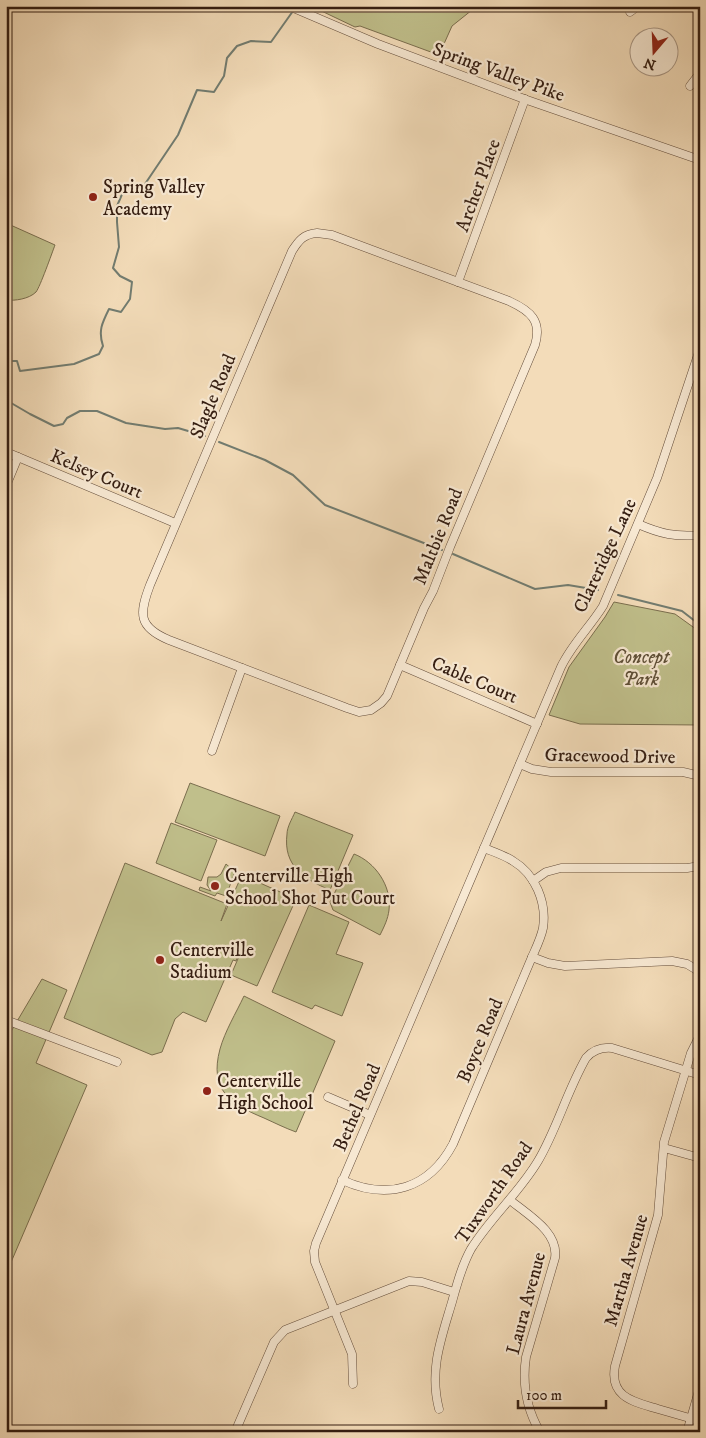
<svg xmlns="http://www.w3.org/2000/svg" width="706" height="1438" font-family="'IM FELL DW Pica',serif">
  <rect width="100%" height="100%" fill="#f3dcb9"/>
  <filter id="stains"><feTurbulence type="fractalNoise" baseFrequency=".004" numOctaves="4"/><feColorMatrix values="0 0 0 0 .2 0 0 0 0 .09 0 0 0 0 .02 0 0 0 .5 -.17"/></filter>
  <radialGradient id="worn" r=".72"><stop offset=".6" stop-color="#630" stop-opacity="0"/><stop offset="1" stop-color="#630" stop-opacity=".3"/></radialGradient>
  <!-- green -->
  <g fill="#c0bf8b" stroke="#7a6e4e">
    <path d="M311 6H477L452 26 439 55 360 26 355 27Z"/>
    <path d="M6 223 55 245C52 253 40 287 36 292 29 299 15 301 6 300Z"/>
    <path d="M614 602 675 614 700 632V725L580 724 549 715 569 667 605 617Z"/>
    <path d="M190 783 280 816 265 856 175 822Z"/>
    <path d="M295 812 353 835 330 890C304 879 283 866 287 834 287 827 292 819 295 812Z"/>
    <path d="M171 823 217 840 201 881 156 863Z"/>
    <path d="M354 854C375 862 392 886 389 910 388 919 384 927 380 935L333 910 330 902Z"/>
    <path d="M125 863 227 904 221 921 242 875 296 899 257 986 231 975 243 947 242 946 236 961 233 960 206 1022 183 1012 175 1019 162 1052 152 1055 64 1018Z"/>
    <path d="M226 864 235 872 226 896 217 893 215 896 199 890 200 887 211 891 207 885 208 877H217L221 874Z"/>
    <path d="M309 905 349 922 336 954 363 963 342 1016 315 1005 312 1009 272 992Z"/>
    <path d="M42 979 67 990 36 1063 87 1085 6 1274V1040Z"/>
    <path d="M244 996 335 1041 296 1132C285 1128 275 1123 264 1118 230 1104 209 1090 220 1049 225 1031 236 1013 244 996Z"/>
  </g>
  <g fill="none" stroke-linecap="round" stroke-linejoin="round">
    <!-- stream -->
    <g stroke="#727c70" stroke-width="2">
      <path d="M6 361H17L20 371 74 364 99 354 103 346C98 331 102 323 109 309L121 312 130 299 132 282 120 276 113 268 119 247 117 222V206L126 185 145 184 178 135 197 90 214 92 224 76 227 58 237 46 251 41 271 42 293 11"/>
      <path d="M6 400 30 414 54 426 63 424 67 418 80 411H97L126 423 165 429 178 428 205 436"/>
      <path d="M219 442 265 460 293 475 325 505 442 550"/>
      <path d="M453 554 535 589 568 585 598 590"/>
      <path d="M618 595 682 611 700 625"/>
    </g>
    <!-- minor casing -->
    <g stroke="#644d3b" stroke-width="9">
      <g id="minor">
        <path d="M289 6 378 44 527 100 700 160"/>
        <path d="M630 12 638 6"/>
        <path d="M690 86 700 73"/>
        <path d="M317 233 332 235 509 301C531 311 542 321 535 345L450 547 433 591 424 608 387 696 381 703 371 710 359 712 347 708 169 640C138 627 139 614 150 585L292 251C299 240 304 234 317 233Z"/>
        <path d="M458 282 525 99"/>
        <path d="M6 452 175 523"/>
        <path d="M6 486 18 457"/>
        <path d="M638 524C661 534 675 537 700 535"/>
        <path d="M400 665 537 724"/>
        <path d="M212 751 242 668"/>
        <path d="M520 764 532 769 551 772H683L700 776"/>
        <path d="M533 881 546 872 561 868H687L700 866"/>
        <path d="M532 957 548 963 565 966 672 961 687 964 700 972"/>
        <path d="M6 1020 117 1062"/>
        <path d="M700 1035 691 1053 664 1142 658 1215 615 1366C609 1398 635 1402 658 1409 672 1413 686 1417 700 1421"/>
        <path d="M328 1097 370 1115"/>
        <path d="M664 1148 700 1158"/>
        <path d="M342 1180C388 1201 429 1189 453 1144L532 957C536 948 541 938 543 928 547 902 535 874 513 861 504 855 494 852 484 848"/>
        <path d="M510 1200C528 1215 559 1232 555 1258L526 1357C522 1384 526 1408 540 1432"/>
        <path d="M353 1384 352 1354 315 1262 314 1251 316 1243 561 667C572 644 590 627 603 606L657 478 700 349"/>
        <path d="M439 1409C429 1370 441 1339 452 1302 457 1284 462 1265 471 1249 491 1217 519 1193 538 1161 557 1129 567 1091 586 1058 593 1050 601 1047 612 1048L700 1075"/>
        <path d="M235 1432 274 1342 285 1330 409 1281 422 1282 454 1292"/>
        <path d="M687 1432 700 1387"/>
      </g>
    </g>
    <!-- minor -->
    <use href="#minor" stroke="#f7e8d2" stroke-width="8"/>
  </g>
  <!-- markers -->
  <g fill="#8f2418" stroke="#f7e8d2" stroke-width="2">
    <circle cx="93" cy="197" r="5"/>
    <circle cx="215" cy="886" r="5"/>
    <circle cx="160" cy="960" r="5"/>
    <circle cx="207" cy="1091" r="5"/>
  </g>
  <g text-anchor="middle" stroke-width="4.5" stroke-linejoin="round" paint-order="stroke">
    <!-- street labels -->
    <g font-size="19" fill="#341d11" stroke="#f7e8d2">
      <text transform="translate(499 71) rotate(20)" y="7">Spring Valley Pike</text>
      <text transform="translate(477 185) rotate(-70)" y="7">Archer Place</text>
      <text transform="translate(212 396) rotate(-67)" y="7">Slagle Road</text>
      <text transform="translate(97 473) rotate(23)" y="7">Kelsey Court</text>
      <text transform="translate(437 536) rotate(-68)" y="7">Maltbie Road</text>
      <text transform="translate(604 555) rotate(-65)" y="7">Clareridge Lane</text>
      <text transform="translate(475 679) rotate(23)" y="7">Cable Court</text>
      <text transform="translate(610 755) rotate(1)" y="7">Gracewood Drive</text>
      <text transform="translate(479 1040) rotate(-67)" y="7">Boyce Road</text>
      <text transform="translate(356 1107) rotate(-67)" y="7">Bethel Road</text>
      <text transform="translate(493 1192) rotate(-55)" y="7">Tuxworth Road</text>
      <text transform="translate(625 1270) rotate(-74)" y="7">Martha Avenue</text>
      <text transform="translate(525 1303) rotate(-75)" y="7">Laura Avenue</text>
    </g>
    <!-- poi labels -->
    <g font-size="19" fill="#341d11" stroke="#f7e8d2" text-anchor="start">
      <text x="103" y="193">Spring Valley<tspan x="103" dy="22">Academy</tspan></text>
      <text x="225" y="882">Centerville High<tspan x="225" dy="22">School Shot Put Court</tspan></text>
      <text x="170" y="956">Centerville<tspan x="170" dy="22">Stadium</tspan></text>
      <text x="217" y="1087">Centerville<tspan x="217" dy="22">High School</tspan></text>
    </g>
    <!-- park labels -->
    <g font-size="19" font-style="italic" fill="#5e4e36" stroke="#f7e8d2">
      <text x="641" y="663">Concept<tspan x="641" dy="22">Park</tspan></text>
    </g>
  </g>
  <!-- margin -->
  <rect width="706" height="1438" fill="none" stroke="#f3dcb9" stroke-width="25"/>
  <rect x="8" y="8" width="691" height="1423" fill="none" stroke="#341d11" stroke-width="2.5"/>
  <rect x="12" y="12" width="681" height="1413" fill="none" stroke="#341d11"/>
  <!-- north arrow -->
  <g transform="translate(654 52) rotate(199)"><circle r="24" fill="#f7e8d2" stroke="#a99785"/>
  <path d="M0-4L9 19L0 12L-9 19Z" fill="#8f2418"/>
  <text y="-8" font-size="14" font-weight="bold" text-anchor="middle" fill="#341d11">N</text>
  </g>
  <!-- scale -->
  <path d="M518 1400v8h88v-8" fill="none" stroke="#341d11" stroke-width="2.5"/>
  <text x="526" y="1400" font-size="15" fill="#341d11" stroke="#f7e8d2" stroke-width="4" paint-order="stroke">100 m</text>
  <rect width="100%" height="100%" filter="url(#stains)"/>
  <rect width="100%" height="100%" fill="url(#worn)"/>
</svg>
